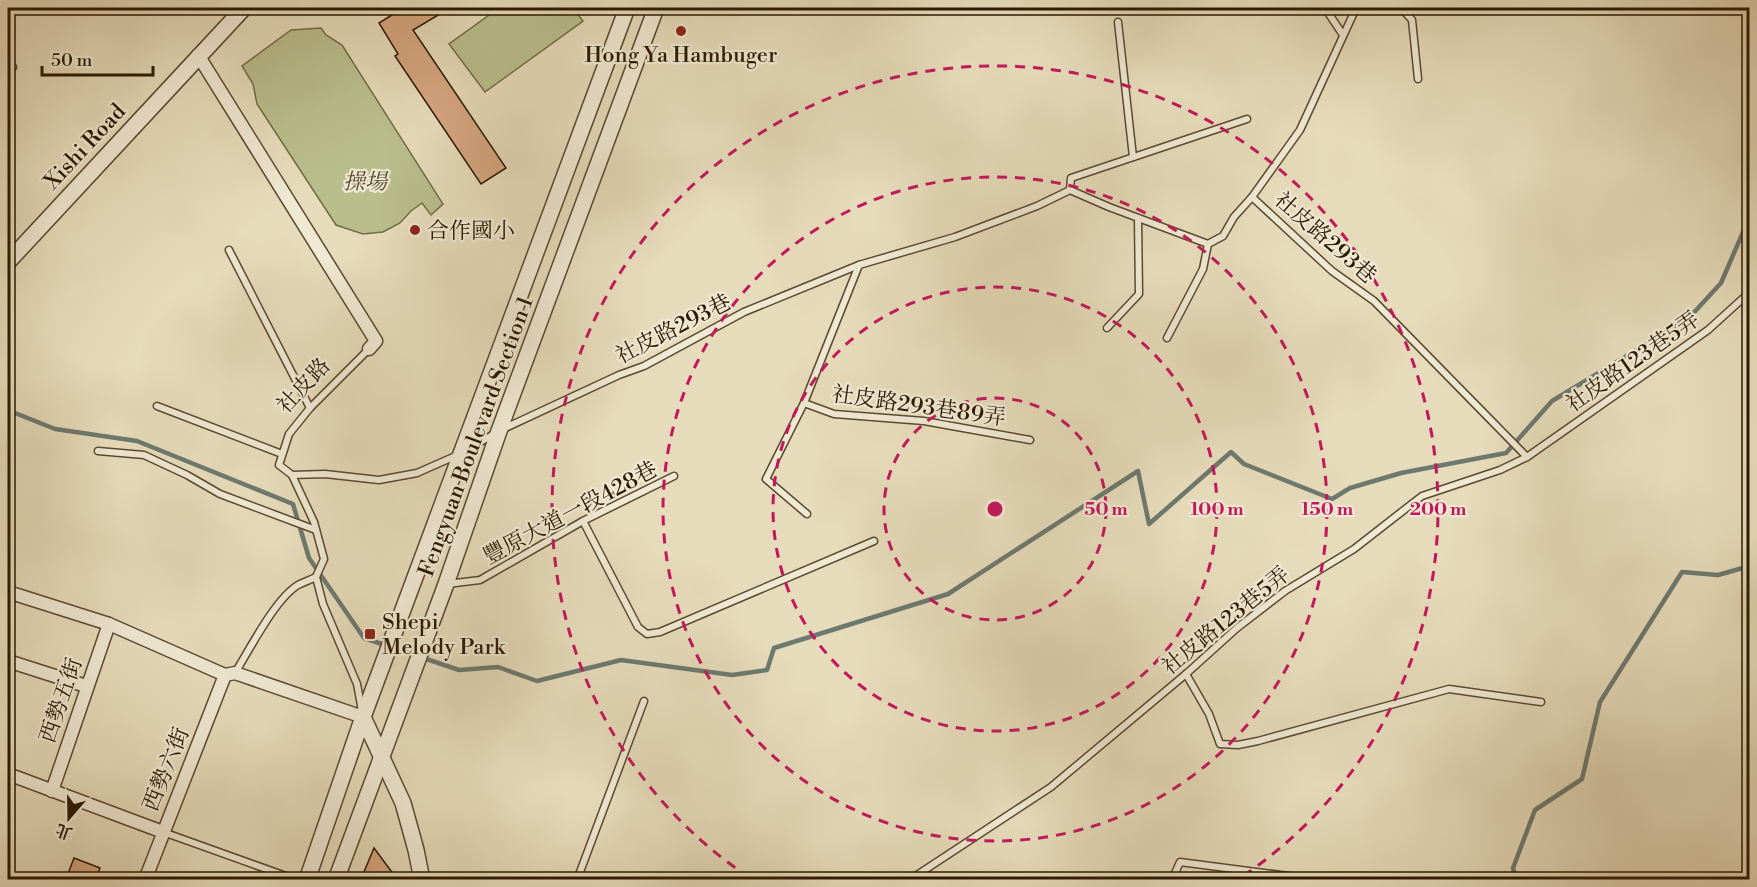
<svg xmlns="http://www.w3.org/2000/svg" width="1757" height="887" font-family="'Libre Bodoni','Noto Serif TC',serif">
  <rect width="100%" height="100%" fill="#e6dbba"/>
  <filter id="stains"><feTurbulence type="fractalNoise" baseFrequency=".00333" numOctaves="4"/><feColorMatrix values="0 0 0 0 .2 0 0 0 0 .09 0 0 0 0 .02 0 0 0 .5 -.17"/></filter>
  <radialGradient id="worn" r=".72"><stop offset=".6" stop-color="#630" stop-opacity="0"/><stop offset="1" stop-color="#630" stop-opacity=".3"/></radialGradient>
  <!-- green -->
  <g fill="#b9be8c" stroke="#726c46" stroke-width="1.5">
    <path d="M499 8H573L583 21 485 92 449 44Z"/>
    <path d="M321 28 326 35 342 45 443 204 431 215 422 203 411 211 400 223 383 232 363 234 336 225 257 104 253 84 242 66 291 30Z"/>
  </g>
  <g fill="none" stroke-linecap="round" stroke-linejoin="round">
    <!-- stream -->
    <g stroke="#6d796f" stroke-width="4.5">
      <path d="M8 414 15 413 55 429 137 441 293 504 309 558 364 638 459 670 498 667 537 681 621 660 732 675 767 670 774 648 948 594 1138 471 1149 524 1231 452 1244 464 1332 499 1350 488 1401 473 1506 453 1552 401 1688 319 1721 283 1750 216"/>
      <path d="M1516 880 1513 868 1535 810 1582 779 1600 702 1682 572 1718 575 1750 566"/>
    </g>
  </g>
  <!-- building -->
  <g fill="#d5a57f" stroke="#2a1901" stroke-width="1.5">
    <path d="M403 8H450L413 30 506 168 481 184 395 56 398 54 379 23Z"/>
    <path d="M374 848 397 879H361Z"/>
    <path d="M74 858 100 868 96 879H66Z"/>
  </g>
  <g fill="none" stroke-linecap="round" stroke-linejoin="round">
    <!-- service casing -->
    <g stroke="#594a2f" stroke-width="9">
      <g id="service">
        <path d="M1325 8 1343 35"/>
        <path d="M1401 8 1412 20 1418 79"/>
        <path d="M1118 22 1133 157"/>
        <path d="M8 65 13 67"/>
        <path d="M1070 190 1071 178 1247 119"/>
        <path d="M1252 197 1332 271 1374 301 1527 457"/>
        <path d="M229 250 310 408"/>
        <path d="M1107 328 1139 294 1138 218"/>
        <path d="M1167 338 1203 269 1208 244"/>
        <path d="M804 403 859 265"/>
        <path d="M157 406 282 454"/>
        <path d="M503 429 619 375 644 366 744 312 859 265 955 237 1037 206 1070 190 1109 207 1208 244 1223 236 1234 217 1252 197 1300 130 1356 8"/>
        <path d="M98 451 144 455 187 475 220 494 316 530"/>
        <path d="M292 475 325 474 379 480 417 473 460 454 494 434"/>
        <path d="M807 514 766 479 804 403 834 414 924 421 1030 440"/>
        <path d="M583 521 638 627 647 634 660 632 874 541"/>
        <path d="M447 584 480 580 583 521 674 476"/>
        <path d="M235 673C250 649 275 599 298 585 304 582 310 580 316 577"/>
        <path d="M1186 674 1209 714 1220 744 1238 745 1258 741 1449 689 1541 702"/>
        <path d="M362 711 357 684 323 604 316 577 324 559 314 522 292 475 279 465 289 434 310 408 369 349"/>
        <path d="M163 832 297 880"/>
        <path d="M577 880 644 701"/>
        <path d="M914 880 917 875 1051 787 1186 674 1237 628 1285 591 1354 549 1422 496 1500 470 1527 457 1708 330 1750 292"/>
        <path d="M1172 880 1180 862 1319 880"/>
      </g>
    </g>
    <!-- minor casing -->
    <g stroke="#594a2f" stroke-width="15">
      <g id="minor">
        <path d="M198 55 376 341 369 349"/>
        <path d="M8 592 109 624 225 675 235 673 363 717"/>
        <path d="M8 661 86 686"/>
        <path d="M8 774 163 832"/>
        <path d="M52 791 109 624"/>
        <path d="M145 880 225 675"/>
      </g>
    </g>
    <!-- tertiary casing -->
    <g stroke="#594a2f" stroke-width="18">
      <g id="tertiary">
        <path d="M8 262 244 8"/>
        <path d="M363 717 403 803 416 850 422 880"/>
        <path d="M307 880 363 717 627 8"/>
        <path d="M336 880 446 584 499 431 656 8"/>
      </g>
    </g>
    <!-- service -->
    <use href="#service" stroke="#efe8d2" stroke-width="6"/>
    <!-- minor -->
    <use href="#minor" stroke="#efe8d2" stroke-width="12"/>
    <!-- tertiary -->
    <use href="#tertiary" stroke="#efe8d2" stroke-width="15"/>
  </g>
  <!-- distance rings -->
  <g fill="none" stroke="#c2185b" stroke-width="3" stroke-dasharray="10 8">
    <circle cx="995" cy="509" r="111"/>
    <circle cx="995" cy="509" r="222"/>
    <circle cx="995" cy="509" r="332"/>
    <path d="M750 878A443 443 0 1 1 1240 878"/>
  </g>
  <!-- markers -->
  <g fill="#8f2418" stroke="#efe8d2" stroke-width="2">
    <circle cx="681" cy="31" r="6"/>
    <circle cx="415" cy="230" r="6"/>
    <rect x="364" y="628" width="12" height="12" rx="3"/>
  </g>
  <g text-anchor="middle" stroke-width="4.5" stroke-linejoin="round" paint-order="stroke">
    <!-- poi labels -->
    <g font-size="22" fill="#2a1901" stroke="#efe8d2" text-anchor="start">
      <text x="681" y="62" text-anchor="middle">Hong Ya Hambuger</text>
      <text x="427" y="238">合作國小</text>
      <text x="382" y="629">Shepi<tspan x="382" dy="25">Melody Park</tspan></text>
    </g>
    <!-- street labels -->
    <g font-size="22" fill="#2a1901" stroke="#efe8d2">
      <text transform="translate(84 146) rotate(-47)" y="8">Xishi Road</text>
      <text transform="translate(1326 237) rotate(41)" y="8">社皮路293巷</text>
      <text transform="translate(673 328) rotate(-27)" y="8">社皮路293巷</text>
      <text transform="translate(1632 361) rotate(-35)" y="8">社皮路123巷5弄</text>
      <text transform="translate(303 385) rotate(-47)" y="8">社皮路</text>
      <text transform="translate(919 405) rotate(8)" y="8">社皮路293巷89弄</text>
      <text transform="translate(475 436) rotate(-70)" y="8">Fengyuan Boulevard Section 1</text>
      <text transform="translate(570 512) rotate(-28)" y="8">豐原大道一段428巷</text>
      <text transform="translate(1225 620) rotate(-39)" y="8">社皮路123巷5弄</text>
      <text transform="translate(60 700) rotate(-71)" y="8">西勢五街</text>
      <text transform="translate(165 769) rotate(-68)" y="8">西勢六街</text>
    </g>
    <!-- park labels -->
    <g font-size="22" font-style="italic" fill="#554b2b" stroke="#efe8d2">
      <text x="365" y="189">操場</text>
    </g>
  </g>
  <circle cx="995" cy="509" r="9" fill="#c2185b" stroke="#efe8d2" stroke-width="3"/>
  <g font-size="18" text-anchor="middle" font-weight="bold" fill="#c2185b" stroke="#efe8d2" stroke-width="4.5" stroke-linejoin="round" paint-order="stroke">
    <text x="1106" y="515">50 m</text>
    <text x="1217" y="515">100 m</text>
    <text x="1327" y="515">150 m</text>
    <text x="1438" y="515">200 m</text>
  </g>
  <!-- margin -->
  <rect width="1757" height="887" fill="none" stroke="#e6dbba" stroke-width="30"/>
  <rect x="9" y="9" width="1739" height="869" fill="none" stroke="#2a1901" stroke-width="3"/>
  <rect x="15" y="15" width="1727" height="857" fill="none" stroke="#2a1901" stroke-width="1.5"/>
  <!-- north arrow -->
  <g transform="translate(69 818) rotate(200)" stroke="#efe8d2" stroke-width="4.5" paint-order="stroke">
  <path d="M0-4.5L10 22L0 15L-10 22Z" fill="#2a1901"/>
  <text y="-9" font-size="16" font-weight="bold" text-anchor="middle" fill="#2a1901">北</text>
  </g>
  <!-- scale -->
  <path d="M42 66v9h111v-9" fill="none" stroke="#2a1901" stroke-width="3"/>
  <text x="51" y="66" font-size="18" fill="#2a1901" stroke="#efe8d2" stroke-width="4.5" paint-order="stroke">50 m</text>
  <rect width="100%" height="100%" filter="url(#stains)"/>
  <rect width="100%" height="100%" fill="url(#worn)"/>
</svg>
